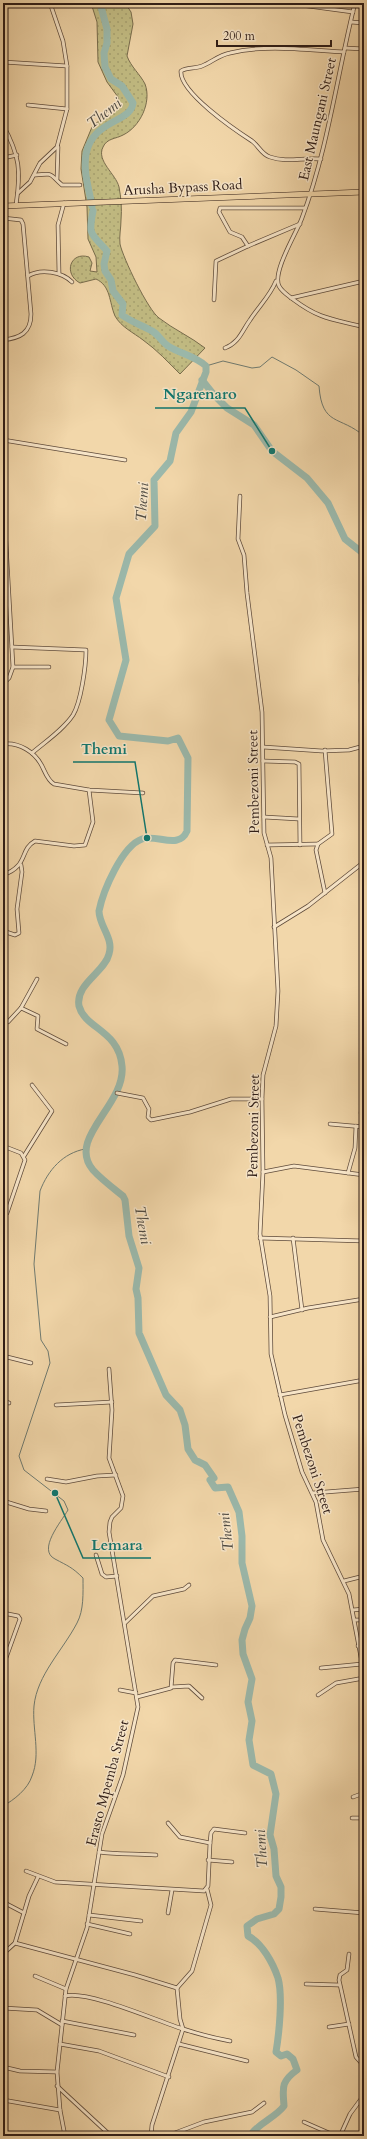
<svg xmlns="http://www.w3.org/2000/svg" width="367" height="2139" font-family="Cardo,serif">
  <defs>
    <pattern id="grass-dots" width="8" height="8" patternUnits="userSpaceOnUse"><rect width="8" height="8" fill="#c2bc83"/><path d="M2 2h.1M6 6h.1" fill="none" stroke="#a7a170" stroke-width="1.8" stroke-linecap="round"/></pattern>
  </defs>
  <rect width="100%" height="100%" fill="#f2d7aa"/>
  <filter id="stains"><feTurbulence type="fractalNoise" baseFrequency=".005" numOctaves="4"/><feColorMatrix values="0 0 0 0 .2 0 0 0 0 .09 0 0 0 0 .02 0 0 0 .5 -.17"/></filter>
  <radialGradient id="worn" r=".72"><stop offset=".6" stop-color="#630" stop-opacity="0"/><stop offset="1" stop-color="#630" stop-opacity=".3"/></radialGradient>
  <!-- grass -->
  <path fill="url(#grass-dots)" stroke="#786c4c" d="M91 3H125L131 12 133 24 127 56C131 67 140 74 145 84 152 102 140 127 123 135 116 139 107 138 103 147 96 161 116 174 119 187 121 197 122 209 121 220 121 228 119 236 120 244 123 258 148 310 159 318 173 329 191 337 205 348L180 374C168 362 157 350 143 340 134 333 121 327 115 316 109 302 111 286 96 279L80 283C63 274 70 251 89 257L92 263 90 271 97 272 96 257 88 239 87 207 81 169 82 151 92 127 119 103 118 97 107 82 98 62 97 22Z"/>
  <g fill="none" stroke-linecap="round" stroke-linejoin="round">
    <!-- stream -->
    <g stroke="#6f7a70" stroke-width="1">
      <path d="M206 366 223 361 252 368 260 367 272 357 296 370 319 386C322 427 340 415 364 436"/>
      <path d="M3 1806C14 1800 28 1789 32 1776 41 1754 32 1729 34 1706 37 1675 63 1650 77 1623 84 1610 83 1593 83 1578 72 1567 68 1566 55 1559 37 1550 61 1522 68 1510L64 1501 24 1470 19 1456 50 1363 48 1351 41 1340 34 1264 40 1191C48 1170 63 1153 85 1149"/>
    </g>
    <!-- river -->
    <g stroke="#9bb9ac" stroke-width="7">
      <path d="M92 206C89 189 83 172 86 154 93 119 131 123 133 103L122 86 111 79 105 67 104 53 107 43V29L100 3"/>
      <path d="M93 211C88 236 91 233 107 251L104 264 105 271 111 280 113 291 123 304 122 315C133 323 142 325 152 331 158 334 162 342 168 346 181 354 195 356 206 366V372L191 412 176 433 170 461 154 480 155 526 129 554 116 598 126 660 109 720 119 736 168 741 178 738 188 758 187 831C179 850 157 834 142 839 122 846 103 891 99 911 99 926 114 938 109 954 105 972 75 984 79 1006 85 1029 119 1030 122 1066 126 1105 66 1138 93 1170 101 1179 113 1188 123 1196L125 1200 129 1236 139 1268 136 1289 138 1298 139 1333 166 1395 180 1410 185 1425 188 1449 195 1460 205 1465 214 1478 210 1480 215 1488 228 1487 239 1512 242 1536V1563L252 1606 250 1618 245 1629 242 1640 243 1654 252 1679 248 1702 252 1721 249 1740 253 1765 271 1774 276 1794 270 1835 274 1849 276 1876 281 1887V1897L279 1909 274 1914 257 1919 247 1926 248 1936C262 1943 273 1963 278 1978 283 1996 279 2034 276 2052L281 2056 287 2054 293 2059 297 2070C280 2082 283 2089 284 2106 275 2118 258 2123 250 2136"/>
      <path d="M202 380 214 395 227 408 254 425 272 451 307 478 328 503 345 539 364 554"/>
    </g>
    <!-- minor casing -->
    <g stroke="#5f4b3b" stroke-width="4.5">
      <g id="minor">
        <path d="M286 3 353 12"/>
        <path d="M355 3C337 75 328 149 302 218 297 232 272 272 279 286 282 292 289 296 294 300 321 320 333 319 364 327"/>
        <path d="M351 22 364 23"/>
        <path d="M345 48 364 49"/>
        <path d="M3 62 67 66"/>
        <path d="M28 105 67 109"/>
        <path d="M3 125C20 156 21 171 16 205"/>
        <path d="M3 158 17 155"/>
        <path d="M321 159C304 157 287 163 270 157 261 154 259 146 252 141 235 130 179 92 181 71 187 67 195 69 202 66 212 62 219 55 230 53 266 44 307 50 344 52"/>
        <path d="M35 175C55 173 49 174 62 185H80"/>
        <path d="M57 179 58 147"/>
        <path d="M18 193 30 182 40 163 57 147 67 109V66L63 41 50 3"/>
        <path d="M3 218 21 220 23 224 31 314C31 333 20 338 3 340"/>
        <path d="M248 246 242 237 230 232 219 212 220 208H305"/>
        <path d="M59 273 58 225 64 203"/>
        <path d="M28 276C41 268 62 272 72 282"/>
        <path d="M291 298 364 281"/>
        <path d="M214 300 216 261 248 246 300 224"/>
        <path d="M225 348C239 343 242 331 250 320 259 306 270 296 276 281"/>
        <path d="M3 440 125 460"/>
        <path d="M3 492 13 667 9 678 3 684"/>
        <path d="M240 496 238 539 244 555 247 593 262 712 264 833 271 858 278 991 276 1026 263 1075 262 1099 263 1172 260 1234 270 1296 271 1354 285 1415 302 1472 316 1502 323 1540 349 1594 364 1673"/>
        <path d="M12 647 86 650C86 666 81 702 73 715 63 730 46 741 32 753"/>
        <path d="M362 654 361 680 364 732"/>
        <path d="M13 667H49"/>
        <path d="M364 735V749"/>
        <path d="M3 744C19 742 35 752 42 766 45 772 48 781 54 784L89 790 143 793"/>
        <path d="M263 747 322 751 349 750 364 746"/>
        <path d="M263 761 295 762 299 764 300 845"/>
        <path d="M264 817 299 819"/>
        <path d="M267 845 318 844"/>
        <path d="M3 875C29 866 19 850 35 841L74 846 85 845 93 822 89 790"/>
        <path d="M325 893 316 850 318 844 332 834 325 750"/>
        <path d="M274 927 308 906 364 862"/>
        <path d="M3 931 15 935 19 933 17 909 22 872 21 865"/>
        <path d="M21 1008 38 1016 37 1029 66 1044"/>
        <path d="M3 1022H8L21 1008 37 979"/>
        <path d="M117 1093 143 1098 149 1109 148 1117 151 1120 190 1112 231 1099H262"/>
        <path d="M361 1113 364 1112"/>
        <path d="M330 1124 364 1127"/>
        <path d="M3 1146 21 1153 25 1160 7 1213"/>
        <path d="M24 1156 52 1111 32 1085"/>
        <path d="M263 1172 294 1166 364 1175"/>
        <path d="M348 1173 355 1148 356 1126"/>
        <path d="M260 1238 364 1241"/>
        <path d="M293 1238 302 1310"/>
        <path d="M270 1317 308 1308 364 1299"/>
        <path d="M3 1356 31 1363"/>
        <path d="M280 1395 364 1380"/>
        <path d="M3 1401 9 1403"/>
        <path d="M56 1405 112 1402"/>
        <path d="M47 1479 66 1482 97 1476 116 1475"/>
        <path d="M313 1493 364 1489"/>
        <path d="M3 1501 29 1509 46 1511"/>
        <path d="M96 1555 102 1574 106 1577 117 1576"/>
        <path d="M344 1581 364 1576"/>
        <path d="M353 1610 364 1609"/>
        <path d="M3 1613 18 1616 20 1619 3 1666"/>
        <path d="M355 1620H364"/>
        <path d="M125 1623 153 1596 184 1589 189 1585"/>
        <path d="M358 1646 364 1644"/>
        <path d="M321 1668 362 1664"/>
        <path d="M172 1687 189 1686 202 1698"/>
        <path d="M120 1690 136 1693"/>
        <path d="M318 1695 336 1683 364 1678"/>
        <path d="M137 1697 171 1688 173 1663 175 1660 216 1665"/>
        <path d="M353 1797 364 1793"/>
        <path d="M352 1818H364"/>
        <path d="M210 1843 211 1833 214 1829 245 1833"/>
        <path d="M99 1852C119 1855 137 1853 156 1855"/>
        <path d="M208 1860 232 1862"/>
        <path d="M26 1871 55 1882 204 1891 208 1886 210 1843 180 1837 168 1823"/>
        <path d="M3 1902 24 1913"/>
        <path d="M315 1909 364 1913"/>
        <path d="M168 1913 172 1890"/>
        <path d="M89 1915 141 1921"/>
        <path d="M87 1924 130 1934"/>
        <path d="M15 1943 135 1975 177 1988"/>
        <path d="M3 1954 15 1943 29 1896 38 1877"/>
        <path d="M349 1954 347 1970 340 1975 339 1980 356 2057 364 2066"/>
        <path d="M35 1976 66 1989"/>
        <path d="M306 1984 339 1985"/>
        <path d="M177 1988 192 1971 211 1905 207 1889"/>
        <path d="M65 1996C88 1990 157 2021 183 2029 198 2034 214 2038 230 2041"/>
        <path d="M3 2008 37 2010 62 2025"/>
        <path d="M62 2021 134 2035"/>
        <path d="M329 2027 349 2024"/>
        <path d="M60 2044 99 2051 169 2077"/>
        <path d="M179 2044 247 2061"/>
        <path d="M3 2067 20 2071 57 2072"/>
        <path d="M57 2086 111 2136"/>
        <path d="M3 2100 60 2110"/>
        <path d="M304 2122 336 2136"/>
        <path d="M65 2136 60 2110 57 2072 66 1989 87 1928 102 1834 123 1775 138 1707 109 1532 110 1522 112 1517 121 1508 123 1496 109 1458 112 1410 109 1369"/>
        <path d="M151 2136 152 2125 183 2029 180 2019 177 1988"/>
        <path d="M167 2136 204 2122 252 2112 264 2103"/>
        <path d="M340 2136 350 2114 364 2095"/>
      </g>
    </g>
    <!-- primary casing -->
    <g stroke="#2e1c16" stroke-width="6">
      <path id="primary" d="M3 206 364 192"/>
    </g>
    <!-- minor -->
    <use href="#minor" stroke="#f7e5c8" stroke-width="3"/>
    <!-- primary -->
    <use href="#primary" stroke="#f2d7aa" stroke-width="5"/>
  </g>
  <g text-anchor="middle" stroke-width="3" stroke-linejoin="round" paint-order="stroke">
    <!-- street labels -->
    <g font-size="14" fill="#2e1c16" stroke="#f7e5c8">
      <text transform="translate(317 119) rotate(-77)" y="5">East Maungani Street</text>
      <text transform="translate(183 187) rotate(-3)" y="5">Arusha Bypass Road</text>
      <text transform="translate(253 782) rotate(-91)" y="5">Pembezoni Street</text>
      <text transform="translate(253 1126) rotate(-89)" y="5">Pembezoni Street</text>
      <text transform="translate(313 1464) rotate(72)" y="5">Pembezoni Street</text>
      <text transform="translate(107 1783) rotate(-75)" y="5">Erasto Mpemba Street</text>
    </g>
    <!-- water labels -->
    <g font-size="15" font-style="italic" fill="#4f4b43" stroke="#f7e5c8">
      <text transform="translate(104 113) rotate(-38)" y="5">Themi</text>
      <text transform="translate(142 502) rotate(-86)" y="5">Themi</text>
      <text transform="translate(143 1225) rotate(80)" y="5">Themi</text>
      <text transform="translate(226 1532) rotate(-97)" y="5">Themi</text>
      <text transform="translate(261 1849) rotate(-94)" y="5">Themi</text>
    </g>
  </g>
  <!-- callouts -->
  <path fill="none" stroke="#0f766e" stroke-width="1.5" d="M272 451L245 408H155M147 838L135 762H73M55 1493L83 1558H151"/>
  <g fill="#0f766e" stroke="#f7e5c8" stroke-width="1.5">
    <circle cx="272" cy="451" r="4"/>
    <circle cx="147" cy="838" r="4"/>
    <circle cx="55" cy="1493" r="4"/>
  </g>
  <g font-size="15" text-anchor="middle" font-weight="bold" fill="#0f766e" stroke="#f7e5c8" stroke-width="3" stroke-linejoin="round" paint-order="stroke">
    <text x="200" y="399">Ngarenaro</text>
    <text x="104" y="754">Themi</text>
    <text x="117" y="1550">Lemara</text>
  </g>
  <!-- margin -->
  <rect width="367" height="2139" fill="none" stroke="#f2d7aa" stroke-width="16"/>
  <rect x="4" y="4" width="359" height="2131" fill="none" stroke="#2e1c16" stroke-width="2"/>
  <rect x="8" y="8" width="351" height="2123" fill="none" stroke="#2e1c16"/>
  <!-- scale -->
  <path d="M217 40v6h114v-6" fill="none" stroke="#2e1c16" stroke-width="2"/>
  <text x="223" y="40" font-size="12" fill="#2e1c16" stroke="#f7e5c8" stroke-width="3" paint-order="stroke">200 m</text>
  <rect width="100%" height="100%" filter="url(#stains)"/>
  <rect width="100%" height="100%" fill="url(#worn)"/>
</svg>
